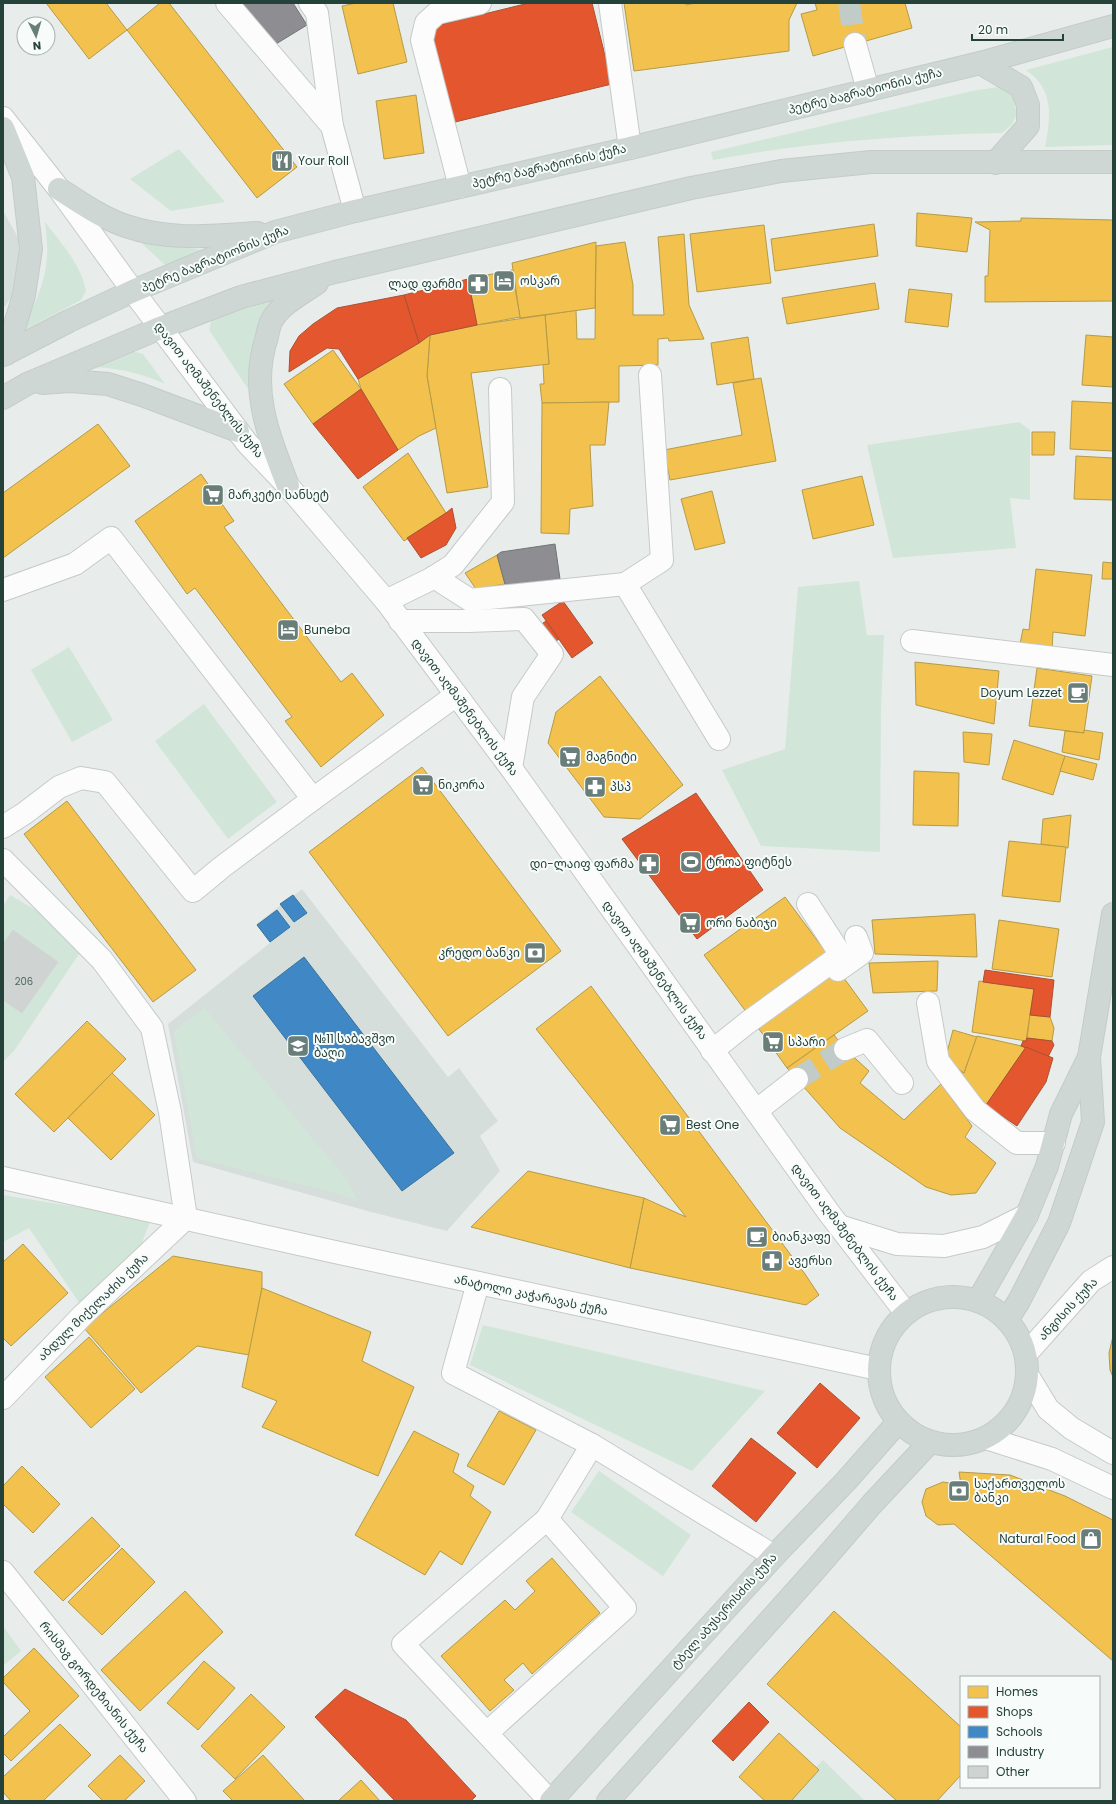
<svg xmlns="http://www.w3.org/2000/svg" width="1116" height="1804" font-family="Poppins,'Noto Sans Georgian',sans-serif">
  <rect width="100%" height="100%" fill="#e8edeb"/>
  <!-- built -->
  <g fill="#d6dedb">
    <path d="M3 211 19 239 18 288 3 309Z"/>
    <path d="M302 889 448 1077 459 1068 498 1121 480 1136 500 1171 447 1231 371 1212 193 1162 168 1024 270 943 256 924Z"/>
  </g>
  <!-- green -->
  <g fill="#d1e6d8">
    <path d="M1113 47V145L1045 147C1051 117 1054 89 1026 70Z"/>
    <path d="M998 87 1011 93C1018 113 1020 119 1002 133 905 135 809 142 713 160L711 152 972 91Z"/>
    <path d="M179 149 225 202 171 211 130 179Z"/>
    <path d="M45 222C61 243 81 264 86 291L81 300 19 333C33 309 45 285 47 256 48 245 46 233 45 222Z"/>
    <path d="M131 233 162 245 203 250 165 265Z"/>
    <path d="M286 292 254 398 209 330 212 318Z"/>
    <path d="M128 350 143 354 165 384C141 373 121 369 95 367Z"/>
    <path d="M1019 422 1030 430V500L1010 498 1016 548 893 558 867 445Z"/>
    <path d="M859 581 867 635H884L881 710 880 852 761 846 722 770 785 749 798 587Z"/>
    <path d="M69 647 113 720 72 742 31 670Z"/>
    <path d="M204 704 277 802 228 839 155 741Z"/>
    <path d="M10 895 48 917 81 951 14 1051 3 1062V906Z"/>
    <path d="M204 1008 347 1180 357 1200 333 1192 197 1158 174 1032Z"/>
    <path d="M3 1195 151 1219 139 1251 80 1304 29 1228 3 1242Z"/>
    <path d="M483 1325 765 1391 692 1471 470 1365Z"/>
    <path d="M599 1471 691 1535 663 1576 571 1512Z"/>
    <path d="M3 1626 21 1651 3 1666Z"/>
    <path d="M823 1760 865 1801H782Z"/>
  </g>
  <!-- homes -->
  <g fill="#f2c14e" stroke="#b49b48">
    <path d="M46 3H106L127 30 89 59Z"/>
    <path d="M160 3H169L297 167 257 198 127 30Z"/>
    <path d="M356 3H393L407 62 358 74 342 6Z"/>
    <path d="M624 3H686V5L695 3H797L789 20V51L634 71Z"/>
    <path d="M815 3H905L912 28 813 56 801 14 817 10Z"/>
    <path d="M416 95 424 153 384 159 376 101Z"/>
    <path d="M917 213 972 218 967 252 916 246Z"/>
    <path d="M1021 218 1113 220V301L985 302V276H988L990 230 975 222 1021 221Z"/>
    <path d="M874 224 878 256 775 271 771 239Z"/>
    <path d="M764 225 771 283 697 292 690 234Z"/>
    <path d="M684 234 689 305 704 339 669 341 668 338 658 339V365L619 366V402L542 403 540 384H544L543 364H549L545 315 576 310 577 339H595L596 246 625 242 633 285V315H664L658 237Z"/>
    <path d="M596 242 595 308 520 318 512 263Z"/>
    <path d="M512 270 520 317 477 325 468 279Z"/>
    <path d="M875 283 879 309 787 324 782 298Z"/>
    <path d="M909 289 952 294 948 327 905 322Z"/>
    <path d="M545 315 549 364 471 373 488 487 447 493 427 376 430 335 477 325Z"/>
    <path d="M430 335 427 376 436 428 419 436 398 450 361 389 358 379 419 343Z"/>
    <path d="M1086 335 1113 337V387L1082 385Z"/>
    <path d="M748 337 754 379 717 385 711 343Z"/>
    <path d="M333 350 361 389 313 424 284 384Z"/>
    <path d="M761 378 776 461 670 480 664 450 742 435 733 383Z"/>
    <path d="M1072 401 1113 403V451L1070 449Z"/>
    <path d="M609 402 605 445H590L593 506 570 509 569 534 541 533 542 403Z"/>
    <path d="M98 424 130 466 3 558V493Z"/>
    <path d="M1032 432H1055L1054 455H1032Z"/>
    <path d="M408 453 446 513 404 541 363 487Z"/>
    <path d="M1076 456 1113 458V500L1074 499Z"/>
    <path d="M201 474 234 521 224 527 341 682 352 673 384 715 321 767 285 721 292 717 195 588 187 594 135 521Z"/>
    <path d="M862 476 874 525 813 539 802 490Z"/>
    <path d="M712 491 725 543 695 550 681 499Z"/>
    <path d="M497 555 505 584 476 589 465 573Z"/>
    <path d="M1103 562 1113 563V579H1102Z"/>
    <path d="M1036 569 1092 575 1085 636 1053 632 1052 651 1020 644 1023 629 1029 630Z"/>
    <path d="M915 662 999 671 994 724 916 705Z"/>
    <path d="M1037 668 1092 676 1084 733 1029 726Z"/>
    <path d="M600 676 683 785 640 819 604 817 548 743 556 712Z"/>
    <path d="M1084 730 1103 733 1099 760 1062 752 1065 731 1084 733Z"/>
    <path d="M963 732 992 734 989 765 964 762Z"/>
    <path d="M1014 740 1065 756 1053 795 1002 779Z"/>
    <path d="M1065 756 1097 764 1093 780 1060 771Z"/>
    <path d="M422 767 561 951 448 1036 309 852Z"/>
    <path d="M914 771 959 773 958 826 913 825Z"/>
    <path d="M67 801 196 970 153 1002 24 834Z"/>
    <path d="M1071 815 1068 848 1041 844 1043 819Z"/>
    <path d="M1009 841 1066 847 1060 902 1002 896Z"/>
    <path d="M785 897 831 959 750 1017 704 955Z"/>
    <path d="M975 914 977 957 875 954 872 920Z"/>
    <path d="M999 920 1059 929 1052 977 992 969Z"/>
    <path d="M938 961 937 991 873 993 869 963Z"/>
    <path d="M838 970 868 1011 787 1068 754 1022Z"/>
    <path d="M979 981 1034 989 1026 1041 972 1032Z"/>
    <path d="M591 986 805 1274 819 1295 806 1305 630 1268 644 1198 686 1217 536 1029Z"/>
    <path d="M1030 1015 1050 1017 1054 1028 1052 1041 1027 1038Z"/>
    <path d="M87 1021 126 1059 54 1132 15 1094Z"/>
    <path d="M953 1030 977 1037 964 1073 945 1060Z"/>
    <path d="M834 1035 845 1049 869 1071 860 1083 904 1120 941 1084 972 1126 965 1137 996 1163 976 1193 951 1195 926 1187 840 1128 787 1068Z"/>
    <path d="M977 1036 1026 1047 986 1105 959 1079 962 1072 964 1073Z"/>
    <path d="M112 1073 155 1115 111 1160 68 1118Z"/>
    <path d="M528 1171 644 1198 630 1268 471 1227Z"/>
    <path d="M23 1244 68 1293 11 1346 3 1338V1262Z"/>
    <path d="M173 1256 262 1272V1288L249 1355 197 1346 141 1393 84 1328Z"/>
    <path d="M262 1288 371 1332 362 1361 414 1387 378 1476 262 1427 277 1401 242 1387Z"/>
    <path d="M1113 1336V1377L1110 1370 1109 1353Z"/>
    <path d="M89 1337 135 1389 91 1428 45 1377Z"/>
    <path d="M499 1411 536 1430 504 1485 467 1466Z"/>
    <path d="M414 1431 459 1454 453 1472 474 1486 470 1496 491 1512 462 1565 440 1551 425 1575 355 1535Z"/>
    <path d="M22 1466 60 1504 33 1533 3 1504V1486Z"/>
    <path d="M959 1472 1010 1475 1065 1496 1113 1520V1661L954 1524 938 1525 926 1516 922 1502 926 1489 943 1482 961 1485Z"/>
    <path d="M92 1517 120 1546 63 1601 34 1572Z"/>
    <path d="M122 1548 155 1582 102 1635 68 1602Z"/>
    <path d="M552 1558 600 1613 532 1674 523 1663 504 1680 514 1690 490 1711 441 1656 505 1600 515 1610 535 1591 526 1581Z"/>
    <path d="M185 1591 223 1632 140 1711 101 1670Z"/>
    <path d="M834 1611 961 1727V1775L937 1801H897L767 1684Z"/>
    <path d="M34 1648 79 1696 11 1761 3 1753V1737L30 1711 3 1682V1678Z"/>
    <path d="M204 1661 235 1688 198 1730 167 1703Z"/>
    <path d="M251 1694 285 1727 235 1779 201 1746Z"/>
    <path d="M60 1724 91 1755 43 1801H11L3 1792V1777Z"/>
    <path d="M779 1733 819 1770 791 1801H765L739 1777Z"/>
    <path d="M120 1755 145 1781 124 1801H103L88 1786Z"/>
    <path d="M263 1755 305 1801H233L223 1791Z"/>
    <path d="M361 1780 380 1801H338Z"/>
  </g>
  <!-- shops -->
  <g fill="#e4572e" stroke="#aa5132">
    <path d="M529 3H592L612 84 451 123 427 28Z"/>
    <path d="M468 279 477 325 430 335 419 343 404 295Z"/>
    <path d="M404 295 419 343 358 379 339 349 327 348 289 372 290 351 299 336 313 324 337 308Z"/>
    <path d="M361 389 398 450 358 479 313 424Z"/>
    <path d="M452 508 456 528 446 545 421 558 407 538 446 513Z"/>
    <path d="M563 601 593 643 572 658 542 615Z"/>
    <path d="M546 621 559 639 539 653 526 635Z"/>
    <path d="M696 793 763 890 697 939 622 839Z"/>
    <path d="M985 970 1054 980 1050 1017 1030 1015 1034 989 983 982Z"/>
    <path d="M1027 1038 1052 1041 1054 1045 1048 1057 1021 1046 1023 1041H1026Z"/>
    <path d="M1026 1047 1053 1058 1046 1082 1017 1126 986 1105Z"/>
    <path d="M820 1383 860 1418 817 1468 777 1433Z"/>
    <path d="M751 1438 796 1473 756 1522 712 1486Z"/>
    <path d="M345 1689 406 1720 476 1796 471 1801H395L315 1717Z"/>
    <path d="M749 1702 769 1722 733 1761 712 1741Z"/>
  </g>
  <!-- schools -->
  <g fill="#3f88c5" stroke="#37739b">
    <path d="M293 895 307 913 294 922 280 904Z"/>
    <path d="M277 910 290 927 270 942 257 925Z"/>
    <path d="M304 957 454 1153 402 1191 253 996Z"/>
  </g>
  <!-- industry -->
  <g fill="#8d8d92" stroke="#6e7678">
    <path d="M243 3H293L307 25 271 47Z"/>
    <path d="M555 544 560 579 510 585 505 584 497 555 501 552Z"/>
  </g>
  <!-- building -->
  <path fill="#cfd4d2" stroke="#d1d6d4" d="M13 930 58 962 22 1013 3 1000V944Z"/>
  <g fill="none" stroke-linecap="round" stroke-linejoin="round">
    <!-- minor-tunnel -->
    <g stroke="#c1cbc8" stroke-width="22" stroke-dasharray="22 11" stroke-linecap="butt">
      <path d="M849 3 855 44"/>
      <path d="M797 1079 845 1049"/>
    </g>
    <!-- minor casing -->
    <g stroke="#c5cac8" stroke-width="24">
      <g id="minor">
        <path d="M227 3 332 126"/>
        <path d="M310 3 317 13 318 21 332 126 355 211"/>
        <path d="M610 3 630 148"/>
        <path d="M855 44 868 90"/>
        <path d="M3 118 59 189 133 291 247 443 288 486 386 601 511 768 829 1213 906 1313"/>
        <path d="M460 187 422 40 426 23 437 13 480 3"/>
        <path d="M650 375 662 560 625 584 719 739"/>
        <path d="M434 577 470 600 625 584"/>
        <path d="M3 590 75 564 111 538 313 799"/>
        <path d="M386 601 431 579 453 565 503 502 500 389"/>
        <path d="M400 621H468L524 619 552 654 523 697 511 768"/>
        <path d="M912 641 1113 665"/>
        <path d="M3 827 25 813 59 787 81 778 105 782 193 891 222 867 313 799 455 696"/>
        <path d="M3 860 102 960 152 1028 170 1112 186 1218"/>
        <path d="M838 970 862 953 856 937"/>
        <path d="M928 1003 938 1061 975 1110 1017 1143H1054"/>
        <path d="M845 1049 867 1040 902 1083"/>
        <path d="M712 1051 747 1023 841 955 808 904"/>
        <path d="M756 1111 797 1079"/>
        <path d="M3 1178 335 1252 878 1369"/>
        <path d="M839 1226 897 1244 944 1246 983 1237 1027 1215"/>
        <path d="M478 1283 453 1373 592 1445"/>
        <path d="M1026 1354 1091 1281 1113 1267"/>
        <path d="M1028 1376 1048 1409 1071 1428 1113 1453"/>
        <path d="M3 1398 83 1315 186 1218"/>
        <path d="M986 1438 1052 1459 1113 1488"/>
        <path d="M3 1572 185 1801"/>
        <path d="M487 1733 625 1608 547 1519"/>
        <path d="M550 1801 403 1644 547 1519 592 1445 774 1556"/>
      </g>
    </g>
    <!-- major casing -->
    <g stroke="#c3ccc9" stroke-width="24">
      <g id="major">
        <path d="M980 63 1021 87 1028 105V126L995 163"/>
        <path d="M3 128 23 177 31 249 24 295 6 354"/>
        <path d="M59 189C81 203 102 218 126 226 169 241 214 236 258 233"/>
        <path d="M3 355 69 321 133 291 275 232 355 211 630 148 980 63 1113 26"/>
        <path d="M42 383 70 381 108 384 142 395 238 431"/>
        <path d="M3 398 27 384 160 328 241 297 335 272 691 188 781 171 871 162H1113"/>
        <path d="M288 486C269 436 249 390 267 337 268 332 269 325 272 320 281 304 303 293 317 283"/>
        <circle cx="953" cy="1371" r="74"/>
        <path d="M978 1301 1027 1215 1047 1166 1061 1114 1088 1059"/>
        <path d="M1007 1320 1019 1301 1059 1223 1093 1122 1089 1057 1113 914"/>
        <path d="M551 1801 774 1556 846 1481 898 1422"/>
        <path d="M608 1801 815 1570 872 1504 930 1442"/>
      </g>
    </g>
    <!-- minor -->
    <use href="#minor" stroke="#fcfcfc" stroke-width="22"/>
    <!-- major -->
    <use href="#major" stroke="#cfd7d5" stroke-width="22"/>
  </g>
  <!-- icons -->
  <defs>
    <g id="restaurant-square" transform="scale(1.15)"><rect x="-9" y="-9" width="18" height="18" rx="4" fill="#697e78" stroke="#f7fbf9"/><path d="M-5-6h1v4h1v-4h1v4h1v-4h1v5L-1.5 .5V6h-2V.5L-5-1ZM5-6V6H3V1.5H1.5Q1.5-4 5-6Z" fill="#fff"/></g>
    <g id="hotel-square" transform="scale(1.15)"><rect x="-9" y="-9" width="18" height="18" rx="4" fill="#697e78" stroke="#f7fbf9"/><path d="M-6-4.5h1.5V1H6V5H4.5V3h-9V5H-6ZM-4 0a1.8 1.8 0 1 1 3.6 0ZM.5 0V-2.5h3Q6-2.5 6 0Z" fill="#fff"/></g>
    <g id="pharmacy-square" transform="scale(1.15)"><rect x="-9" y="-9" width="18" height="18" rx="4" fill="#697e78" stroke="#f7fbf9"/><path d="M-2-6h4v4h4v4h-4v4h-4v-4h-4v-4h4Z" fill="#fff"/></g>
    <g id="supermarket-square" transform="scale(1.15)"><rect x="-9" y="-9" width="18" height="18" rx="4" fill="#697e78" stroke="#f7fbf9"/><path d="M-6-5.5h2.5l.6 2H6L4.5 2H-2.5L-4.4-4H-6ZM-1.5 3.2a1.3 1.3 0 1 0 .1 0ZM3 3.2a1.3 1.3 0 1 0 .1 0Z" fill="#fff"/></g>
    <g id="cafe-square" transform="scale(1.15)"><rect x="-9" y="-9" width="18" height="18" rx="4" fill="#697e78" stroke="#f7fbf9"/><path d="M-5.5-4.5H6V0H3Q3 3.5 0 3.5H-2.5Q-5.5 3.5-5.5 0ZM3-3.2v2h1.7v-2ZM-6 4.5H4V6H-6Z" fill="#fff"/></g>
    <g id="stadium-square" transform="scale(1.15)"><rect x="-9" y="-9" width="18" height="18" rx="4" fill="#697e78" stroke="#f7fbf9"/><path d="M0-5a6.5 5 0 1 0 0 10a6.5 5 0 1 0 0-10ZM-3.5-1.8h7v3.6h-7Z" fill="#fff"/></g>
    <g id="bank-square" transform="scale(1.15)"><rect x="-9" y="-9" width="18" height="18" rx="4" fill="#697e78" stroke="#f7fbf9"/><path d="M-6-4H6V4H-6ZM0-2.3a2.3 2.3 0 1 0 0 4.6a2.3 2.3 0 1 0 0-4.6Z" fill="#fff"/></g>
    <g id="school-square" transform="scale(1.15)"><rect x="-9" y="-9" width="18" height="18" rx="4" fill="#697e78" stroke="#f7fbf9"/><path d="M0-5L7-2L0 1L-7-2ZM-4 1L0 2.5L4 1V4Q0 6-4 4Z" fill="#fff"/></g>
    <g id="shop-square" transform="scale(1.15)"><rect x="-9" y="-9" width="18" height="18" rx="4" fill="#697e78" stroke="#f7fbf9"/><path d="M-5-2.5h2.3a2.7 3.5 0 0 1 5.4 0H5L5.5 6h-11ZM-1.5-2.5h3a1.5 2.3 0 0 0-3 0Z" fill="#fff"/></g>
  </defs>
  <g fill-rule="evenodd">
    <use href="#restaurant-square" x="282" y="161"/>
    <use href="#hotel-square" x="504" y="281"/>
    <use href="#pharmacy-square" x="478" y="284"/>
    <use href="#supermarket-square" x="213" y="495"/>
    <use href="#hotel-square" x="288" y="630"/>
    <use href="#cafe-square" x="1078" y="693"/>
    <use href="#supermarket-square" x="570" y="757"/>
    <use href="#supermarket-square" x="423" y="785"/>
    <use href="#pharmacy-square" x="595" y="787"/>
    <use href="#stadium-square" x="691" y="862"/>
    <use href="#pharmacy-square" x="649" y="864"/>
    <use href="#supermarket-square" x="690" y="923"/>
    <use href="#bank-square" x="535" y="953"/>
    <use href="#supermarket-square" x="773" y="1042"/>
    <use href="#school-square" x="298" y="1046"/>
    <use href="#supermarket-square" x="670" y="1125"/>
    <use href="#cafe-square" x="757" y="1237"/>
    <use href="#pharmacy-square" x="772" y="1261"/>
    <use href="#bank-square" x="959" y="1491"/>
    <use href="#shop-square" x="1091" y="1539"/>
  </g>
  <g text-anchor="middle" stroke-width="4" stroke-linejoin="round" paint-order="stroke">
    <!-- number labels -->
    <g font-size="10" fill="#506761">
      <text x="24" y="985">206</text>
    </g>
    <!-- street labels -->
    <g font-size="12" fill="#24423a" stroke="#f7fbf9">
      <text transform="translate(865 91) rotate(-14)" y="4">პეტრე ბაგრატიონის ქუჩა</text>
      <text transform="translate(549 166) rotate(-13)" y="4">პეტრე ბაგრატიონის ქუჩა</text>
      <text transform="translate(215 259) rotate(-22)" y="4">პეტრე ბაგრატიონის ქუჩა</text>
      <text transform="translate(209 390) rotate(52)" y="4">დავით აღმაშენებლის ქუჩა</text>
      <text transform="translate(465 707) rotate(53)" y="4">დავით აღმაშენებლის ქუჩა</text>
      <text transform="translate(655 970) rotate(54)" y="4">დავით აღმაშენებლის ქუჩა</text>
      <text transform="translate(845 1232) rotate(53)" y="4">დავით აღმაშენებლის ქუჩა</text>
      <text transform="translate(531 1295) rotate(12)" y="4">ანატოლი კაჭარავას ქუჩა</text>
      <text transform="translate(93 1307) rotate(-44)" y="4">აბდულ მიქელაძის ქუჩა</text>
      <text transform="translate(1068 1309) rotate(-47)" y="4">ანგისის ქუჩა</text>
      <text transform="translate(724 1611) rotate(-48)" y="4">ტბელ აბუსერისძის ქუჩა</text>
      <text transform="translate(94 1687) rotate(51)" y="4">რისმაგ გორდეზიანის ქუჩა</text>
    </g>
    <!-- poi labels -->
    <g font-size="12" fill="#24423a" stroke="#f7fbf9" text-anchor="start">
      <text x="298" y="165">Your Roll</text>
      <text x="520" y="285">ოსკარ</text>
      <text x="462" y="288" text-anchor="end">ლად ფარმი</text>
      <text x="228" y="499">მარკეტი სანსეტ</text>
      <text x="304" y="634">Buneba</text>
      <text x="1062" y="697" text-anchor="end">Doyum Lezzet</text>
      <text x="586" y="761">მაგნიტი</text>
      <text x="438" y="789">ნიკორა</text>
      <text x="610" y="791">პსპ</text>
      <text x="706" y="866">ტროა ფიტნეს</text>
      <text x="634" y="868" text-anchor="end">დი-ლაიფ ფარმა</text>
      <text x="706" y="927">ორი ნაბიჯი</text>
      <text x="520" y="957" text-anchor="end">კრედო ბანკი</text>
      <text x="314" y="1043">№11 საბავშვო<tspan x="314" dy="14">ბაღი</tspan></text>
      <text x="788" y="1046">სპარი</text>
      <text x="686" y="1129">Best One</text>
      <text x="772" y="1241">ბიანკაფე</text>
      <text x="788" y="1265">ავერსი</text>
      <text x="974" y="1488">საქართველოს<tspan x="974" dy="14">ბანკი</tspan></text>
      <text x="1076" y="1543" text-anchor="end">Natural Food</text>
    </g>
  </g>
  <!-- border -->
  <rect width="1116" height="1804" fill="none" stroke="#24423a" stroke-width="8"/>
  <!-- legend -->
  <rect x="960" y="1676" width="140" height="112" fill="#f7fbf9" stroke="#a3b1ad"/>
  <rect x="968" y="1686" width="20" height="12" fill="#f2c14e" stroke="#a3b1ad"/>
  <text x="996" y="1696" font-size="12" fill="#24423a">Homes</text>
  <rect x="968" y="1706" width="20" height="12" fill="#e4572e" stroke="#a3b1ad"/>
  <text x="996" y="1716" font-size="12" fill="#24423a">Shops</text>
  <rect x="968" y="1726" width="20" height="12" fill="#3f88c5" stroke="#a3b1ad"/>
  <text x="996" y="1736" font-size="12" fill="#24423a">Schools</text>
  <rect x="968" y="1746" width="20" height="12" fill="#8d8d92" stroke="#a3b1ad"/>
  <text x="996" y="1756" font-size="12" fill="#24423a">Industry</text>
  <rect x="968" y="1766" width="20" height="12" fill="#cfd4d2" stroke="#a3b1ad"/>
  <text x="996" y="1776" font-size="12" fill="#24423a">Other</text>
  <!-- north arrow -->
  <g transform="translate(36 36) rotate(175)"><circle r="19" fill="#f7fbf9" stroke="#a3b1ad"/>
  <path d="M0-3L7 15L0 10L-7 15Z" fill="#697e78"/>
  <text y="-6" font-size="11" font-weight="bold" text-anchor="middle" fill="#24423a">N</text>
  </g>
  <!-- scale -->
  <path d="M972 34v6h91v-6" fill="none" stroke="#24423a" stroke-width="2"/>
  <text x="978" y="34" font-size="12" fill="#24423a" stroke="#f7fbf9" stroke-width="3" paint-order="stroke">20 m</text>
</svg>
